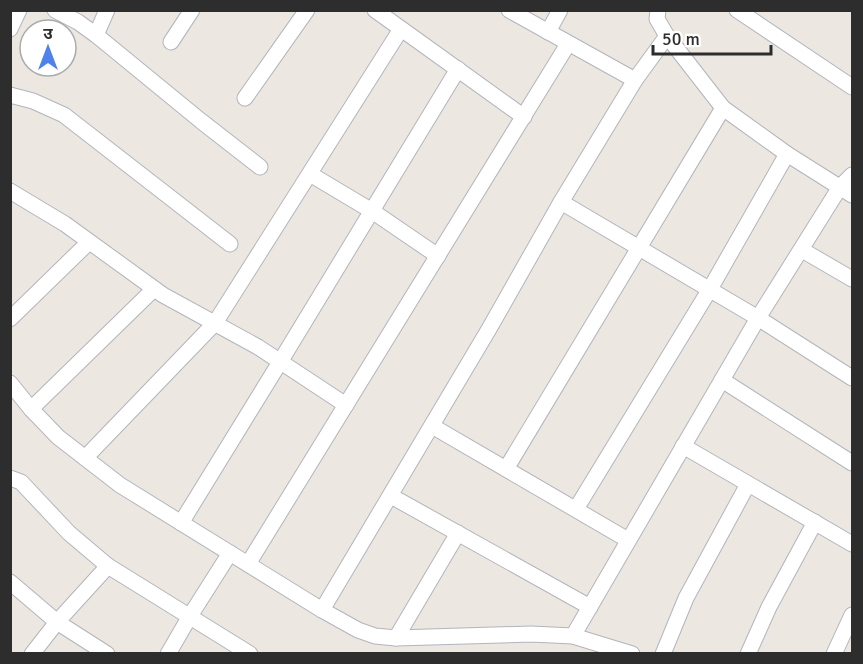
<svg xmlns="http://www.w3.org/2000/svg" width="863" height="664" font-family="Signika,'Noto Sans Devanagari',sans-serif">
  <rect width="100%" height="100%" fill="#ede7e1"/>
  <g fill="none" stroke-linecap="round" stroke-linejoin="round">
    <!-- minor casing -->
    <g stroke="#b2b5bc" stroke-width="17">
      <g id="minor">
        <path d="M55 10 78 22 96 35 201 121 260 167"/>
        <path d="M375 10 524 117"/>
        <path d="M509 10 635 80"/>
        <path d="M658 10 657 19 667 36 723 108 787 154 852 195"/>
        <path d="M737 10 852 87"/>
        <path d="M10 29 19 10"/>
        <path d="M548 32 560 10"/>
        <path d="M96 35 107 10"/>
        <path d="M171 42 192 10"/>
        <path d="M10 95 33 101 64 115 230 244"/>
        <path d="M245 98 307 10"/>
        <path d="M310 174 372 211 438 256"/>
        <path d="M10 191 65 224 163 295 258 347 346 405"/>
        <path d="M561 202 758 318 852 378"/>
        <path d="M802 250 852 279"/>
        <path d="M10 319 89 242"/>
        <path d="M722 380 852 463"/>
        <path d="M10 383 31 409 58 437 120 485 322 610 358 630 375 636 396 638 531 634 573 636 632 654"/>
        <path d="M31 409 154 289"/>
        <path d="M432 426 628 540"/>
        <path d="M683 446 852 544"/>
        <path d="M85 458 215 323 401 29"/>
        <path d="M506 469 723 108"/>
        <path d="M10 478 21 482 69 533 108 566"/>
        <path d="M391 496 590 607"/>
        <path d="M576 509 710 289 787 154"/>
        <path d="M181 523 280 362 458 69"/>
        <path d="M248 564 568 44"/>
        <path d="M10 582 57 622 107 654"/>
        <path d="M322 610 489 329 561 202 635 80 667 36"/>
        <path d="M573 636 758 318 840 187 852 175"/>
        <path d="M396 638 458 533"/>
        <path d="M32 654 57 622 108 566 250 654"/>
        <path d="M168 654 190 616 230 553"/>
        <path d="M663 654 686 598 748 484"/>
        <path d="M748 654 769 607 815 522"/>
        <path d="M834 654 852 615"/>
      </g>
    </g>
    <!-- minor -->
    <use href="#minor" stroke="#fff" stroke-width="15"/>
  </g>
  <!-- border -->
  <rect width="863" height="664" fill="none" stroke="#2d2d2d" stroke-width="24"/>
  <!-- north arrow -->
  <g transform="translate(48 48)"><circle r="28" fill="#ffffff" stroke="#ababab" stroke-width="1.5"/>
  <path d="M0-4.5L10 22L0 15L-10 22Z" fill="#5182eb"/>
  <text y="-9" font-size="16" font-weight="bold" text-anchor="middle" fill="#2d2d2d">उ</text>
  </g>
  <!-- scale -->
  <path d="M653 45v9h118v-9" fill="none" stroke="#2d2d2d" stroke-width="3"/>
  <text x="662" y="45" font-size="18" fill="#2d2d2d" stroke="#ffffff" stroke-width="4.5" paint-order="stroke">50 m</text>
</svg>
